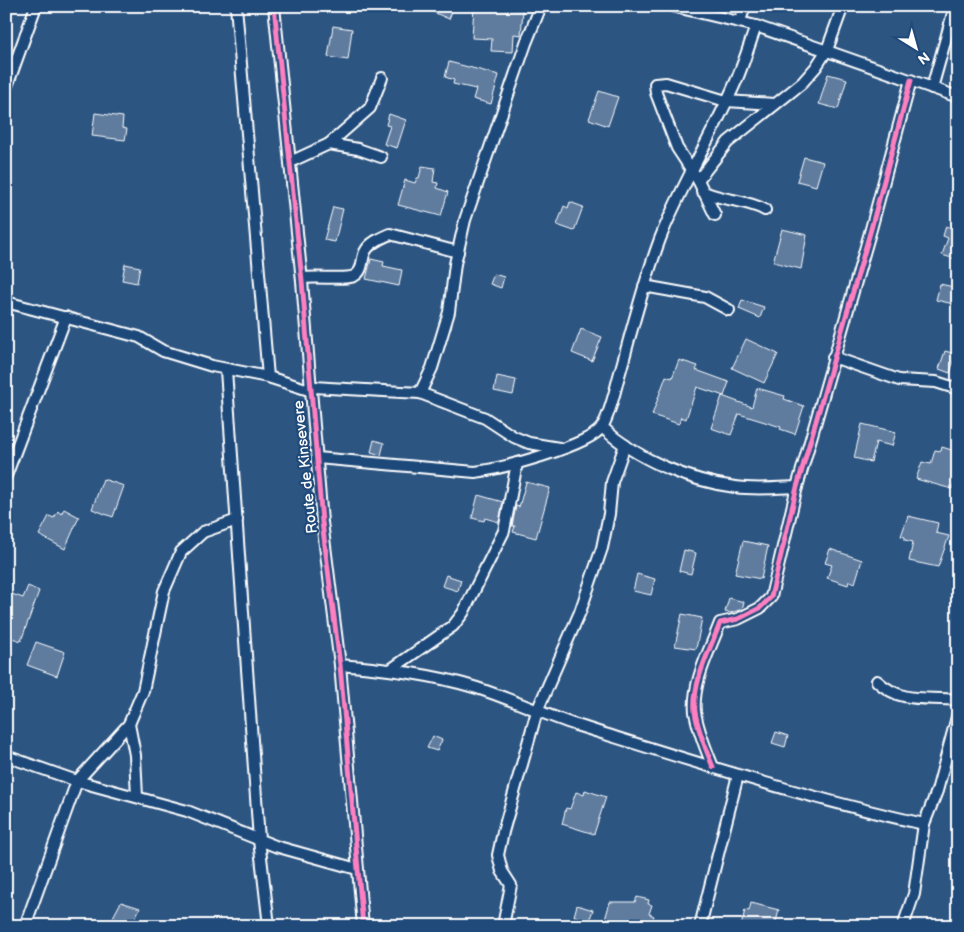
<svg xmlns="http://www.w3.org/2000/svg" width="964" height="932" font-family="'Balsamiq Sans',sans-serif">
  <rect width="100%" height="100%" fill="#2c5582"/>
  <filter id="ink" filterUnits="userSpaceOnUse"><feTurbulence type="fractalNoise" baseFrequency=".02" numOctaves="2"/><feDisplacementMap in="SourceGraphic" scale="10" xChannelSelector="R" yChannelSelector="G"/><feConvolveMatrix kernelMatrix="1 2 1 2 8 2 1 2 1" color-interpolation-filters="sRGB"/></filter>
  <g filter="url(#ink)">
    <!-- building -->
    <g fill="#5e7c9f" stroke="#fff">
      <path d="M419 6H454L449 19Z"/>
      <path d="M474 6 523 10 521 35 514 34 513 52 491 51 492 39 472 38Z"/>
      <path d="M333 26 352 29 348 60 328 57Z"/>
      <path d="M449 62 499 75 491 104 473 99 476 89 453 84 454 80 445 77Z"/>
      <path d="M828 74 847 79 838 109 819 104Z"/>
      <path d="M599 91 618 97 608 126 589 119Z"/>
      <path d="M95 113 123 117 122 128 127 129 125 140 92 136Z"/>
      <path d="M389 114 406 120 397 148 384 144 390 126 386 125Z"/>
      <path d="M804 157 823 162 816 186 797 181Z"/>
      <path d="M422 166 435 168 433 182 438 183 437 188 448 192 441 216 398 205 405 180 415 183 417 178H419Z"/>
      <path d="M570 202 583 207 574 231 557 225 564 206 568 208Z"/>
      <path d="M333 207 343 209 335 242 324 240Z"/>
      <path d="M956 215H958V260L942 255 948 238 943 236 946 226 951 228Z"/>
      <path d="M782 229 807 235 801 269 773 262Z"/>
      <path d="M371 259 384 262 383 266 402 270 399 286 366 279Z"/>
      <path d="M125 264 140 267 137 283 122 280Z"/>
      <path d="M494 274 504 277 501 288 490 284Z"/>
      <path d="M940 284 958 288V305L936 300Z"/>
      <path d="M742 300 764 307 760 318 739 309Z"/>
      <path d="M581 329 602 337 592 361 572 353Z"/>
      <path d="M746 339 778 354 764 383 732 368Z"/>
      <path d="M945 351 956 354 950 373 939 369Z"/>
      <path d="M679 360 698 366 696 370 729 382 724 396 697 387 686 419 681 417 679 424 652 415 666 376 672 378Z"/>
      <path d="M497 376 516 380 513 395 494 391Z"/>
      <path d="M757 388 785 396 784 399 804 406 795 434 780 429 781 427 739 414 731 435 711 428 722 396 752 407Z"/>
      <path d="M862 424 896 432 892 446 876 442 871 462 854 458Z"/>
      <path d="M374 440 384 443 381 455 371 452Z"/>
      <path d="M942 447 958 452V487L953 485 952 489 916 479 922 462 931 464 935 450 941 451Z"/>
      <path d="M103 479 124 486 113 517 92 509Z"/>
      <path d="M526 482 550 488 536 538 513 532 515 526H512L516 506 519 507Z"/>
      <path d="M478 495 503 502 499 522 485 518 484 521 472 518Z"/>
      <path d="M64 509 79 517 65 549 39 535 49 516 54 518 58 511 61 514Z"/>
      <path d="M908 516 938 523 936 533 949 536 938 567 909 561 913 542 905 540V537L901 536Z"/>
      <path d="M743 541 768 546 761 579 735 574Z"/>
      <path d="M830 549 862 560 855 583 849 581 848 585 827 578 832 565 825 563Z"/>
      <path d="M684 550 696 553 691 574 679 571Z"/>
      <path d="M637 574 655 579 651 595 633 591Z"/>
      <path d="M446 575 461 580 458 591 442 586Z"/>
      <path d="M28 586 39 591 21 641 6 636V592L23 598Z"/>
      <path d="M729 598 744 602 742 609 731 613 725 612Z"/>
      <path d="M682 614 702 618 696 649 675 646Z"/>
      <path d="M36 642 65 652 57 676 27 665Z"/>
      <path d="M776 732 788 736 785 747 772 743Z"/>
      <path d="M433 736 442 740 437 751 427 748Z"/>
      <path d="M585 790 606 797 594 834 562 824 566 808 570 809 576 792 584 795Z"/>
      <path d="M637 897 649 900 648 904 652 905 649 914 654 916 651 926H615L604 923 610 902H635Z"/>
      <path d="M121 902 140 908 131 926 113 917Z"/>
      <path d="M751 903 779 910 775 926H741L745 910 749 911Z"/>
      <path d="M577 905 593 910 589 921 574 916Z"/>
    </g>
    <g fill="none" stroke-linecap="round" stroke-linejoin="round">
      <!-- street casing -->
      <g stroke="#fff" stroke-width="14">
        <g id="street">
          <path d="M236 6 268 377"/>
          <path d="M274 6 302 281 322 522 340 665 363 926"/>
          <path d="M672 6 756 26 958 97"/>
          <path d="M740 21 745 6"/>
          <path d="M932 88 955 6"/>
          <path d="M6 89 36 6"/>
          <path d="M329 144 358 149 381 157"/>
          <path d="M290 162 329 144 370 108 382 78"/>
          <path d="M698 180 728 142 802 83 816 67 827 50 843 6"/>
          <path d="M702 191C722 201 745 199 765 210"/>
          <path d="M715 215 698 180 677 148 656 93 655 84 666 83 726 101 775 104"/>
          <path d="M302 281 304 278C316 276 346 280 354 276 364 271 361 260 365 252 369 243 381 238 390 234L458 252"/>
          <path d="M644 286 705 297 729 310"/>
          <path d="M6 302 139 337 163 351 212 366 268 377 309 390 315 387 329 388 420 393 485 418 514 437 529 443 559 448"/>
          <path d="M833 357 899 380 936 382 958 389"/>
          <path d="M226 370 259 840 269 926"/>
          <path d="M420 393 432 368 449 312 455 264 465 220 526 43 541 6"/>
          <path d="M602 427C636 459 689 481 735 487 755 490 776 488 797 487"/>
          <path d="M317 458 475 472C500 469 589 446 602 427 611 413 616 385 621 369 633 325 644 282 660 239 682 183 714 133 737 79 744 62 750 43 756 26"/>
          <path d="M6 476 66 317"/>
          <path d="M340 665C386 669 432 674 477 688 511 699 543 714 576 725 692 761 806 798 924 824"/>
          <path d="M390 670 453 626 463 613 504 531 517 463"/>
          <path d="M877 681C903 705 926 696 958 700"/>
          <path d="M129 724 135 755 137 797"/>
          <path d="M6 756 77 781 187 811 275 846 357 869"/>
          <path d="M713 767C706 749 698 731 695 712 692 682 710 650 720 623L738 619 760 608 771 597 797 487 871 229 911 80"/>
          <path d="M25 926 77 781 129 724 143 691 164 591 181 552 203 532 237 520"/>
          <path d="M503 926 511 885 502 871 498 855 503 832 537 711 580 612 602 548 609 514 612 482 625 445"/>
          <path d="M700 926 738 775"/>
          <path d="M903 926 914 894 924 824 937 791 958 713"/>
        </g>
      </g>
      <!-- street -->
      <use href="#street" stroke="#1f4a7a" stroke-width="10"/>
      <!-- cycleway casing -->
      <g stroke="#1f4a7a" stroke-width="8">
        <g id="cycleway">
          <path d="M274 6 302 281 322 522 340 665 363 926"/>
          <path d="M713 767C706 749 698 731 695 712 692 682 710 650 720 623L738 619 760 608 771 597 797 487 871 229 911 80"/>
        </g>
      </g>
      <!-- cycleway -->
      <use href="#cycleway" stroke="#ff80c0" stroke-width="5"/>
    </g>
  </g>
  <g text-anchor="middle" stroke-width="4.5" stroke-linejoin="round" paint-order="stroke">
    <!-- street labels -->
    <g font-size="15" fill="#fff" stroke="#1f4a7a">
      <text transform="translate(305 467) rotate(-96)" y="5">Route de Kinsevere</text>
    </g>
  </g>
  <!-- margin -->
  <rect width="964" height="932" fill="none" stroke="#1f4a7a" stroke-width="25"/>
  <rect x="12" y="12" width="939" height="907" fill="none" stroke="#fff" stroke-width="2" filter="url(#ink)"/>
  <!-- north arrow -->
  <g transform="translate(916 48) rotate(143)" stroke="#1f4a7a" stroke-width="4" paint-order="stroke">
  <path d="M0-4L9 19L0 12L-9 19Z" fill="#ffffff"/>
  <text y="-8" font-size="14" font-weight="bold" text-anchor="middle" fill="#ffffff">N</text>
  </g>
</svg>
